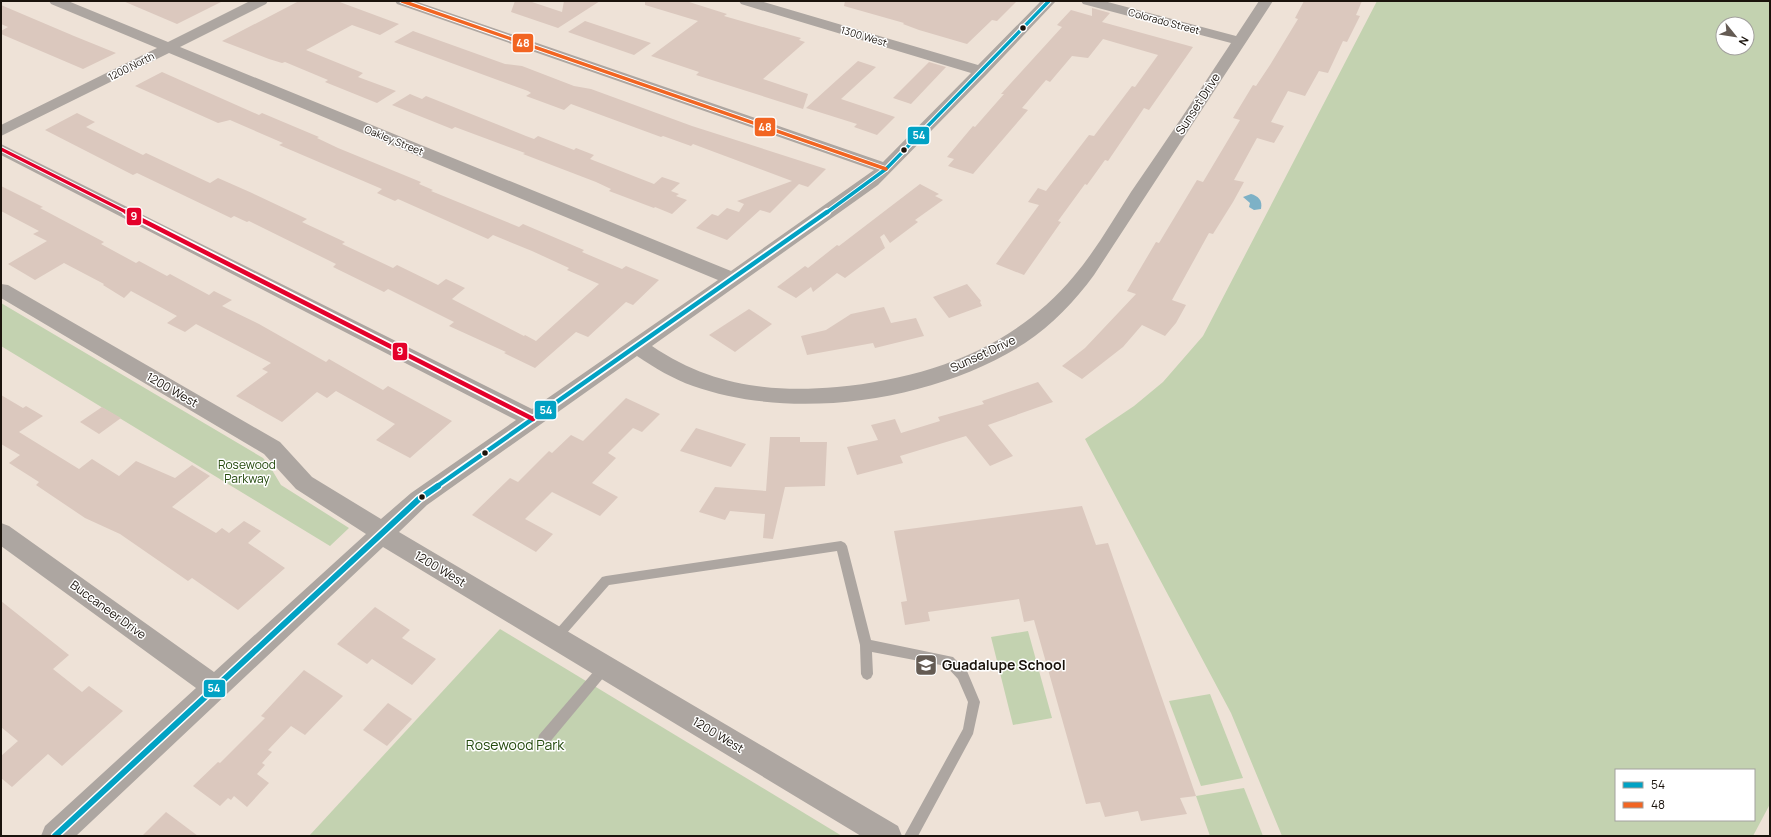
<svg xmlns="http://www.w3.org/2000/svg" width="1771" height="837" font-family="Manrope,sans-serif">
  <rect width="100%" height="100%" fill="#eee2d7"/>
  <!-- green -->
  <g fill="#c3d2b0" fill-rule="evenodd">
    <path d="M1377 1H1770V804L1753 836H1282L1231 713 1085 439 1134 406 1163 382 1203 336ZM1723 24H1747V48H1723ZM1616 770H1754V820H1616Z"/>
    <path d="M1 303 263 458 269 465 281 485 349 528 330 546 1 346Z"/>
    <path d="M500 629 842 836H309Z"/>
    <path d="M1028 631 1052 718 1013 725 991 637Z"/>
    <path d="M1210 694 1243 778 1201 786 1169 701Z"/>
    <path d="M1244 788 1263 836H1210L1196 796Z"/>
  </g>
  <!-- water -->
  <path fill="#7db1c6" d="M1251 194C1258 196 1263 200 1261 209L1254 210 1249 207 1250 203 1243 197Z"/>
  <!-- building -->
  <g fill="#dbc8be">
    <path d="M123 1H223L177 24Z"/>
    <path d="M299 1H337L399 24 380 35 352 25 306 50 363 73 358 77 396 91 377 103 325 82 328 80 285 62 282 63 269 59 222 41Z"/>
    <path d="M515 1H529L562 12 564 1H600L558 28 511 12Z"/>
    <path d="M645 1H686L727 14 724 16 801 38 799 40 805 42 763 79 808 94 803 109 696 75 699 72 651 56 698 21 645 5Z"/>
    <path d="M845 1H1017L997 21 992 20 967 44 919 30 903 24 904 23 844 6Z"/>
    <path d="M1304 1H1362L1356 15 1360 16 1347 42 1343 41 1328 73 1319 71 1305 96 1288 91 1271 122 1284 126 1274 143 1257 138 1234 180 1244 182 1233 202 1213 234 1209 233 1172 300 1186 305 1176 323 1165 336 1142 325 1123 347 1082 379 1062 366 1085 348 1136 294 1127 291 1156 242 1159 243 1197 180 1203 182 1240 120 1233 118 1253 85 1256 86 1270 65 1298 19 1295 18Z"/>
    <path d="M1 5 74 36 116 53 83 69 1 34V31L8 27 1 24Z"/>
    <path d="M1092 8 1110 13 1102 22 1193 47 1149 110 1144 108 1108 161 1105 160 1087 185 1085 184 1058 221 1061 222 1024 275 996 264 1039 205 1028 202 1038 188 1046 191 1089 135 1094 136 1132 86 1135 87 1158 55 1103 39 1088 58 1072 56 1050 82 1046 80 1022 108 1028 110 973 174 948 166 954 159 947 157 973 126 975 127 1004 94H1001L1062 27 1057 25 1071 10 1092 16Z"/>
    <path d="M585 21 651 43 634 55 568 32Z"/>
    <path d="M413 31 505 64 522 66 574 86 591 89 692 126 826 169 808 187 799 184 770 213 760 210 727 240 696 228 712 214 718 216 727 208 739 212 744 204 737 201 792 181 693 144 691 146 663 136 661 137 571 104 564 110 526 96 531 93 528 91 394 42Z"/>
    <path d="M858 61 876 67 841 99 895 117 877 135 854 127 857 124 806 108Z"/>
    <path d="M929 62 946 67 911 104 893 98Z"/>
    <path d="M162 72 259 115 262 113 319 137 317 138 338 148 421 182 419 184 433 190 431 191 519 227 523 224 584 250 582 252 622 269 626 266 659 280 633 305 626 302 588 337 576 332 535 368 504 353 506 352 449 326 454 322 388 289 384 292 333 267 336 264 249 221 247 222 234 216 231 218 137 173 133 175 45 130 77 113 95 122 86 127 143 155 146 153 210 183 218 178 252 193 307 219 302 222 345 242 342 244 393 268 397 265 438 285 446 279 465 288 452 299 524 336 525 335 536 341 599 284 567 270 569 268 532 251 493 235 488 239 398 199 395 201 377 193 382 189 279 145 283 143 230 120 218 123 135 86Z"/>
    <path d="M410 94 422 99 426 96 526 136 534 139 538 136 574 150 576 148 594 155 590 159 654 184 662 177 680 183 671 191 679 194 676 196 687 200 672 214 655 207 654 208 609 191 611 189 596 182 523 154 525 153 455 127 452 129 392 105Z"/>
    <path d="M920 184 939 194 935 196 943 200 915 220 918 222 890 243 884 234 880 237 885 248 845 278 837 273 813 292 811 287 796 298 777 287 805 266 808 268 837 245 839 246Z"/>
    <path d="M1 186 43 207 40 208 104 242 101 244 136 263 139 261 167 276 170 274 209 295 214 291 232 300 222 306 259 324 326 362 329 359 383 390 388 386 452 421 410 458 376 440 395 424 336 391 327 398 317 392 282 422 236 396 268 372 262 369 271 363 196 324 185 332 167 323 177 316 131 291 124 298 103 285 104 284 64 263 35 280 8 264 47 241 33 234 39 231 1 211Z"/>
    <path d="M967 284 981 301 980 302 982 306 949 318 933 297Z"/>
    <path d="M884 307 891 323 916 318 924 336 875 348 873 343 807 355 801 336 826 330 851 314Z"/>
    <path d="M749 309 772 324 735 352 709 335Z"/>
    <path d="M1038 382 1053 402 988 425 1013 456 990 466 966 436 900 456 903 463 857 475 847 447 878 440 871 425 895 419 901 433 940 421 938 417 984 404 982 401Z"/>
    <path d="M1 395 23 408 26 406 43 416 19 432 79 469 92 459 119 476 136 461 175 478 192 465 210 476 172 507 216 533 222 528 229 533 244 521 261 531 248 543 285 568 238 610 192 578 188 581 120 534 85 518 36 485 39 482 9 463 20 455 1 444Z"/>
    <path d="M626 398 660 414 642 432 633 428 608 453 616 458 592 483 618 497 600 516 552 492 525 519 553 534 536 552 472 515 510 478 518 482 549 451 552 453 571 435 583 441Z"/>
    <path d="M102 407 121 418 99 434 80 422Z"/>
    <path d="M696 428 746 444 731 467 680 451Z"/>
    <path d="M770 437H800V442H827L825 486 785 487 773 539 763 538 765 514 730 511 725 520 699 512 715 487 766 491Z"/>
    <path d="M1082 506 1096 545 1108 543 1196 796 1180 798 1187 814 1141 821 1138 811 1105 817 1100 802 1086 804 1034 620 1024 622 1019 599 928 612 930 621 905 625 901 602 907 601 894 531Z"/>
    <path d="M1 601 69 655 53 669 82 692 89 686 123 711 62 766 48 754 12 787 1 778V756L18 741 1 727Z"/>
    <path d="M375 607 410 630 402 638 436 659 412 685 372 659 367 664 337 644Z"/>
    <path d="M304 670 343 696 305 735 291 726 268 750 272 752 262 763 265 765 257 774 269 783 247 807 234 796 231 800 228 798 220 806 193 786 218 762 220 763 265 718 261 716Z"/>
    <path d="M388 703 412 719 387 746 363 730Z"/>
    <path d="M166 812 198 836H142Z"/>
  </g>
  <g fill="none" stroke-linecap="round" stroke-linejoin="round">
    <!-- service -->
    <g fill="#ada6a1" fill-rule="evenodd">
      <path d="M841 541 845 543 847 546 871 640 953 657 967 671 980 702 973 734 918 836H904L963 729 968 702 958 679 946 666 872 652 873 674 871 678 867 680 863 678 861 674 860 645 837 551 609 585 559 642 555 643 551 642 549 638 602 577 606 576Z"/>
      <path d="M605 661 609 663 611 667 609 671 549 743 544 745 539 743 538 739 539 735 601 663Z"/>
    </g>
    <!-- minor -->
    <path fill="#ada6a1" fill-rule="evenodd" d="M49 1H68L168 42 250 1H268L266 4 180 47 731 271 874 170 397 4 395 1H415L883 162 971 73 741 4 739 1H760L978 65 1041 1H1056L987 74 878 185 652 346C709 385 769 393 837 387 929 378 1014 348 1074 276 1096 250 1113 220 1131 192 1165 143 1198 93 1231 43L1083 4 1081 1H1104L1236 36 1259 1H1273L1094 275C1075 301 1052 325 1025 343 935 401 795 422 693 386 673 379 655 368 637 356L427 505 399 532 898 826 902 836H861L383 547 76 836H41L45 826 196 688 1 546V523L9 526 214 672 366 534 296 489 264 454 1 298V284L8 285 280 442 312 477 381 519 411 493 516 420 1 155V144L532 409 718 280 169 53 1 136V125L157 48 51 4Z"/>
    <!-- bus-1-far2 casing -->
    <g stroke="#fff" stroke-width="5.5">
      <path id="bus-1-far2" d="M826 213 886 169 1049 1"/>
    </g>
    <!-- bus-1-far1 casing -->
    <g stroke="#fff" stroke-width="8">
      <path id="bus-1-far1" d="M436 487 827 212"/>
    </g>
    <!-- bus-1 casing -->
    <g stroke="#fff" stroke-width="9">
      <path id="bus-1" d="M55 836 419 499 438 486"/>
    </g>
    <!-- bus-2 casing -->
    <g stroke="#fff" stroke-width="5.5">
      <path id="bus-2" d="M402 1 886 169"/>
    </g>
    <!-- bus-3-far1 casing -->
    <g stroke="#fff" stroke-width="5.5">
      <path id="bus-3-far1" d="M1 149 128 213"/>
    </g>
    <!-- bus-3 casing -->
    <g stroke="#fff" stroke-width="8">
      <path id="bus-3" d="M126 212 533 419"/>
    </g>
    <!-- bus-1-far2 -->
    <use href="#bus-1-far2" stroke="#01a2c4" stroke-width="3.5"/>
    <!-- bus-1-far1 -->
    <use href="#bus-1-far1" stroke="#01a2c4" stroke-width="4.5"/>
    <!-- bus-1 -->
    <use href="#bus-1" stroke="#01a2c4" stroke-width="6"/>
    <!-- bus-2 -->
    <use href="#bus-2" stroke="#f26522" stroke-width="3.5"/>
    <!-- bus-3-far1 -->
    <use href="#bus-3-far1" stroke="#e4002b" stroke-width="3.5"/>
    <!-- bus-3 -->
    <use href="#bus-3" stroke="#e4002b" stroke-width="4.5"/>
  </g>
  <!-- icons -->
  <defs>
    <g id="school-square" transform="scale(1.15)"><rect x="-9" y="-9" width="18" height="18" rx="4" fill="#645b53" stroke="#fff"/><path d="M0-5L7-2L0 1L-7-2ZM-4 1L0 2.5L4 1V4Q0 6-4 4Z" fill="#fff"/></g>
  </defs>
  <g fill-rule="evenodd">
    <use href="#school-square" x="926" y="665"/>
  </g>
  <!-- markers -->
  <g fill="#1a130c" stroke="#fff" stroke-width="1.5">
    <circle cx="1023" cy="28" r="3.5"/>
    <circle cx="904" cy="150" r="3.5"/>
    <circle cx="485" cy="453" r="3.5"/>
    <circle cx="422" cy="497" r="3.5"/>
  </g>
  <g text-anchor="middle" stroke-width="3" stroke-linejoin="round" paint-order="stroke">
    <!-- far-street labels -->
    <g font-size="10" fill="#1a130c" stroke="#fff">
      <text transform="translate(1164 21) rotate(15)" y="4">Colorado Street</text>
      <text transform="translate(864 36) rotate(17)" y="4">1300 West</text>
      <text transform="translate(131 66) rotate(-27)" y="4">1200 North</text>
      <text transform="translate(394 140) rotate(22)" y="4">Oakley Street</text>
    </g>
    <!-- street labels -->
    <g font-size="12" fill="#1a130c" stroke="#fff">
      <text transform="translate(1198 104) rotate(-57)" y="4">Sunset Drive</text>
      <text transform="translate(983 354) rotate(-25)" y="4">Sunset Drive</text>
      <text transform="translate(172 390) rotate(30)" y="4">1200 West</text>
      <text transform="translate(440 569) rotate(31)" y="4">1200 West</text>
      <text transform="translate(108 610) rotate(36)" y="4">Buccaneer Drive</text>
      <text transform="translate(718 735) rotate(31)" y="4">1200 West</text>
    </g>
    <!-- park labels -->
    <g font-size="12" fill="#23490c" stroke="#fff">
      <text x="247" y="469">Rosewood<tspan x="247" dy="14">Parkway</tspan></text>
    </g>
    <!-- near-poi labels -->
    <g font-size="14" font-weight="bold" fill="#1a130c" stroke="#fff" text-anchor="start">
      <text x="942" y="670">Guadalupe School</text>
    </g>
    <!-- near-park labels -->
    <g font-size="14" fill="#23490c" stroke="#fff">
      <text x="515" y="750">Rosewood Park</text>
    </g>
  </g>
  <g stroke="#fff" stroke-width="1.5">
    <rect x="512" y="33" width="22" height="20" rx="4" fill="#f26522"/>
    <rect x="754" y="117" width="22" height="20" rx="4" fill="#f26522"/>
    <rect x="907" y="126" width="23" height="19" rx="4" fill="#01a2c4"/>
    <rect x="126" y="207" width="16" height="19" rx="4" fill="#e4002b"/>
    <rect x="392" y="342" width="16" height="19" rx="4" fill="#e4002b"/>
    <rect x="534" y="400" width="23" height="20" rx="4" fill="#01a2c4"/>
    <rect x="203" y="679" width="23" height="19" rx="4" fill="#01a2c4"/>
  </g>
  <g font-size="11" text-anchor="middle" font-weight="bold" fill="#fff">
    <text x="523" y="47">48</text>
    <text x="765" y="131">48</text>
    <text x="919" y="139">54</text>
    <text x="134" y="220">9</text>
    <text x="400" y="355">9</text>
    <text x="546" y="414">54</text>
    <text x="214" y="692">54</text>
  </g>
  <!-- border -->
  <rect width="1771" height="837" fill="none" stroke="#1a130c" stroke-width="4"/>
  <!-- legend -->
  <rect x="1615" y="769" width="140" height="52" fill="#ffffff" stroke="#a3a19e"/>
  <rect x="1623" y="782" width="20" height="6" fill="#01a2c4" stroke="#a3a19e"/>
  <text x="1651" y="789" font-size="12" fill="#1a130c">54</text>
  <rect x="1623" y="802" width="20" height="6" fill="#f26522" stroke="#a3a19e"/>
  <text x="1651" y="809" font-size="12" fill="#1a130c">48</text>
  <!-- north arrow -->
  <g transform="translate(1735 36) rotate(120)"><circle r="19" fill="#ffffff" stroke="#a3a19e"/>
  <path d="M0-3L7 15L0 10L-7 15Z" fill="#645b53"/>
  <text y="-6" font-size="11" font-weight="bold" text-anchor="middle" fill="#1a130c">N</text>
  </g>
</svg>
